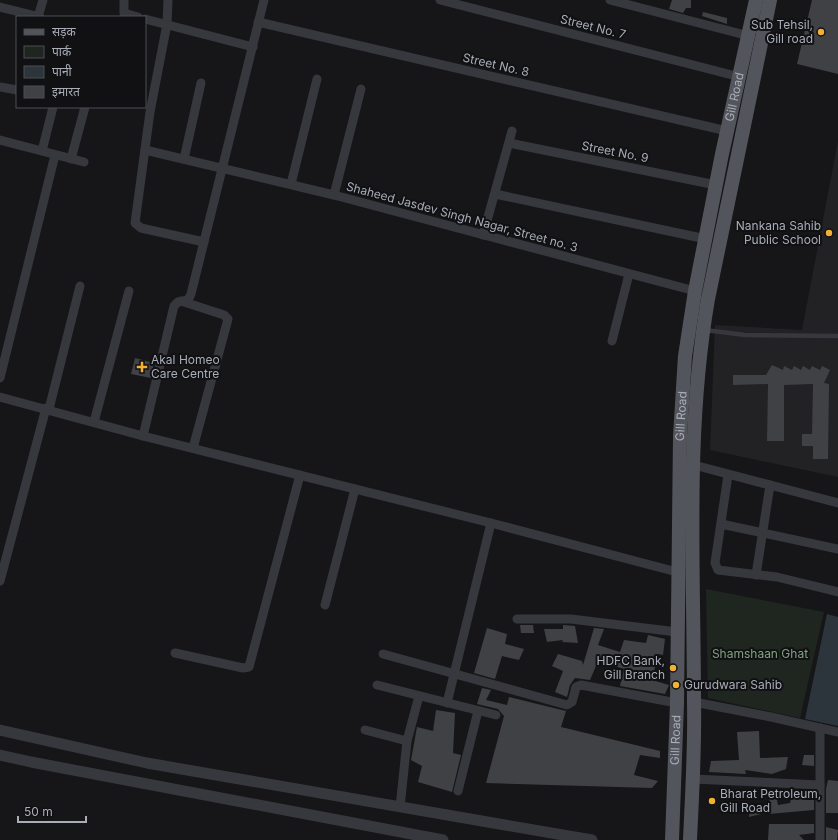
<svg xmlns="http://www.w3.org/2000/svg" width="838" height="840" font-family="Inter,'Noto Sans Devanagari',sans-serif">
  <rect width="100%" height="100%" fill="#161618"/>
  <!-- built -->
  <path fill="#222225" d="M838 141V477L710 450 715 325 802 330Z"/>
  <!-- green -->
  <path fill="#1e261f" d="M706 589 824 612 800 718 708 698Z"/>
  <!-- water -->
  <path fill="#2c353c" d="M827 614 838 617V726L805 719Z"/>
  <!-- building -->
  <g fill="#404145">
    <path d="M672 0H691V8H686L683 13 669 9Z"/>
    <path d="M812 0H838V74L797 64Z"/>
    <path d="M703 12 727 18V24L702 16Z"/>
    <path d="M135 358 154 363 151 378 131 374Z"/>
    <path d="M772 365 783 370 784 366 792 370 794 366 801 370 803 366 810 370 812 366 820 370 822 366 830 370 824 383 829 384 828 459H813V446H802V434H812L813 384 784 385V441H767L768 384 733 385V375H766Z"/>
    <path d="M520 625H533L534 633H521Z"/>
    <path d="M563 625 575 626 578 643 562 642 563 640 547 642 544 629H563Z"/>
    <path d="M487 628 507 634 505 644 524 649 519 660 502 656 495 679 474 673Z"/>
    <path d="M594 628 604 629 598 645 620 652 624 640 646 643 648 635 665 639 663 655 658 654 652 680 669 685 665 694 620 686 624 669 598 661 590 680 575 678 570 685 567 697 555 692 563 671 552 666 558 654 582 661 583 665Z"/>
    <path d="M482 688 491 690 486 700 507 705 509 697 566 711 561 727 660 751V758L640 755 634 775 658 781 652 788 486 783 504 716 498 709 477 704Z"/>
    <path d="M436 710 455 713 453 753 461 755 452 792 418 782 422 766 411 760 417 727 433 731Z"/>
    <path d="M759 731 760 758 788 757 786 769 772 774 745 770 746 774 709 772 711 761 739 760 737 732Z"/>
    <path d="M804 755H814V766L802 765Z"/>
    <path d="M828 780 838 781V813H826V789Z"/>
    <path d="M776 795 778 805 790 803 792 795H814V810L769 814V812L749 817 750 807 770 805 769 796Z"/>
    <path d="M769 824H814V833L799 835 804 840H768Z"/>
    <path d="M826 827 838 830 837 840H826Z"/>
  </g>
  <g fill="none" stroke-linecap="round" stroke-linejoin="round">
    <!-- service -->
    <path stroke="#37383d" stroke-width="4.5" d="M705 330 745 335 838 336"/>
    <!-- minor -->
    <g stroke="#37383d" stroke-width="9">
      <path d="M124 0V13L138 17"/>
      <path d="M168 0 167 24 150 112 135 223 141 228 204 242"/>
      <path d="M440 0 740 77"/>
      <path d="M610 0 749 36"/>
      <path d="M0 7 40 17"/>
      <path d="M38 17 43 0"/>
      <path d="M145 19 253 47"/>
      <path d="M258 22 727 131"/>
      <path d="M0 87 17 90"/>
      <path d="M0 140 84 162"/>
      <path d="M509 143 716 185"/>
      <path d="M145 150 334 195 695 291"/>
      <path d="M42 151 53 107"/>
      <path d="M71 159 85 107"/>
      <path d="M184 159 201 83"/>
      <path d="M291 184 317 79"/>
      <path d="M495 194 706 239"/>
      <path d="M334 195 361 89"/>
      <path d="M483 235 512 131"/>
      <path d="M181 301 224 315 228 319 193 448"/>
      <path d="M612 341 629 274"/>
      <path d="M0 378 55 155"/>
      <path d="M0 397 143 436 491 523 677 572"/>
      <path d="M49 409 80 286"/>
      <path d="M94 422 129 291"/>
      <path d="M143 436 174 306 178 302 188 300 191 294 264 0"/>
      <path d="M694 465 838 503"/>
      <path d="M728 475 715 563 718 570 777 577 838 592"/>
      <path d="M721 524 838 549"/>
      <path d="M756 575 770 485"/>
      <path d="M0 581 46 408"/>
      <path d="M325 605 355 489"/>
      <path d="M517 619H571L677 632"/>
      <path d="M175 653 243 668 249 667 300 475"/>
      <path d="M383 654 567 705 572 702 576 687 581 685 677 703"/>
      <path d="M377 685 496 715"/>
      <path d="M694 702 771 717 838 732"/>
      <path d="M447 703 491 523"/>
      <path d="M820 728V840"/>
      <path d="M365 730 407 741"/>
      <path d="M693 779 820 785"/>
      <path d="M458 791 478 711"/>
      <path d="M400 807 407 741 419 696"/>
    </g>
    <!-- tertiary -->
    <g stroke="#37383d" stroke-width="11">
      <path d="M0 730 147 763 592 840"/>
      <path d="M0 755 31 762 443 840"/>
    </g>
    <!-- primary -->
    <g stroke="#53555c" stroke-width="14">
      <path id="s1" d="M672 840 677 703 680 436 685 356 695 291 722 154 756 0"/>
      <path d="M690 840C692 795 695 749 694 704 694 569 685 432 708 299L770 0"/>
    </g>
  </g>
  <!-- markers -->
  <g fill="#f2b134" stroke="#111113" stroke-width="1.5">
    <circle cx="821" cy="32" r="4"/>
    <circle cx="829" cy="233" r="4"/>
    <path d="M140 361h4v4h4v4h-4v4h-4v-4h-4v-4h4z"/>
    <circle cx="673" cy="668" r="4"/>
    <circle cx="676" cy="685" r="4"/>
    <circle cx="712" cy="801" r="4"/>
  </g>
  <g text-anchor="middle" stroke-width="4" stroke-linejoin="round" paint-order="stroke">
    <!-- poi labels -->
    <g font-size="12" fill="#a8adb8" stroke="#111113" text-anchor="end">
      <text x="813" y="29">Sub Tehsil,<tspan x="813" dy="14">Gill road</tspan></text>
      <text x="821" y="230">Nankana Sahib<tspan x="821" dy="14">Public School</tspan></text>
      <text x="151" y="364" text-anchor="start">Akal Homeo<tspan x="151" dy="14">Care Centre</tspan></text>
      <text x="665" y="665">HDFC Bank,<tspan x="665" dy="14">Gill Branch</tspan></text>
      <text x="684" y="689" text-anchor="start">Gurudwara Sahib</text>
      <text x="720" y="798" text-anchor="start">Bharat Petroleum,<tspan x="720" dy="14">Gill Road</tspan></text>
    </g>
    <!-- street labels -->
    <g font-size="12" fill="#a8adb8" stroke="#111113">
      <text transform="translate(593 27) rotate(14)" y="4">Street No. 7</text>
      <text transform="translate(496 65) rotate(13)" y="4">Street No. 8</text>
      <text dy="4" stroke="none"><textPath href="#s1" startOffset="748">Gill Road</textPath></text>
      <text transform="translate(615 152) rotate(11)" y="4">Street No. 9</text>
      <text transform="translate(462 217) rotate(15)" y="4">Shaheed Jasdev Singh Nagar, Street no. 3</text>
      <text dy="4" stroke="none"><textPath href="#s1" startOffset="424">Gill Road</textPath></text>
      <text dy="4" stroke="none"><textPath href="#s1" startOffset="100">Gill Road</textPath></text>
    </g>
    <!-- park labels -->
    <g font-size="12" fill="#7fa381" stroke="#111113">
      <text x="760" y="658">Shamshaan Ghat</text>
    </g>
  </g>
  <!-- legend -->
  <rect x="16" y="16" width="130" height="92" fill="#111113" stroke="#4d4f55"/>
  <rect x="24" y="29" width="20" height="6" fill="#53555c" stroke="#4d4f55"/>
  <text x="52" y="36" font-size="12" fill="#a8adb8">सड़क</text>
  <rect x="24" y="46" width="20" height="12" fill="#1e261f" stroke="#4d4f55"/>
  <text x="52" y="56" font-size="12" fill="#a8adb8">पार्क</text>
  <rect x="24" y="66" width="20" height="12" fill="#2c353c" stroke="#4d4f55"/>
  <text x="52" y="76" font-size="12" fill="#a8adb8">पानी</text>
  <rect x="24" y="86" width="20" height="12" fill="#404145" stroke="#4d4f55"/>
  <text x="52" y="96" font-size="12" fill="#a8adb8">इमारत</text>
  <!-- scale -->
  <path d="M18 816v6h68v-6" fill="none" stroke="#a8adb8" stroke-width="2"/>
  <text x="24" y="816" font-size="12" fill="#a8adb8" stroke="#111113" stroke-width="3" paint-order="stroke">50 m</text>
</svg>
